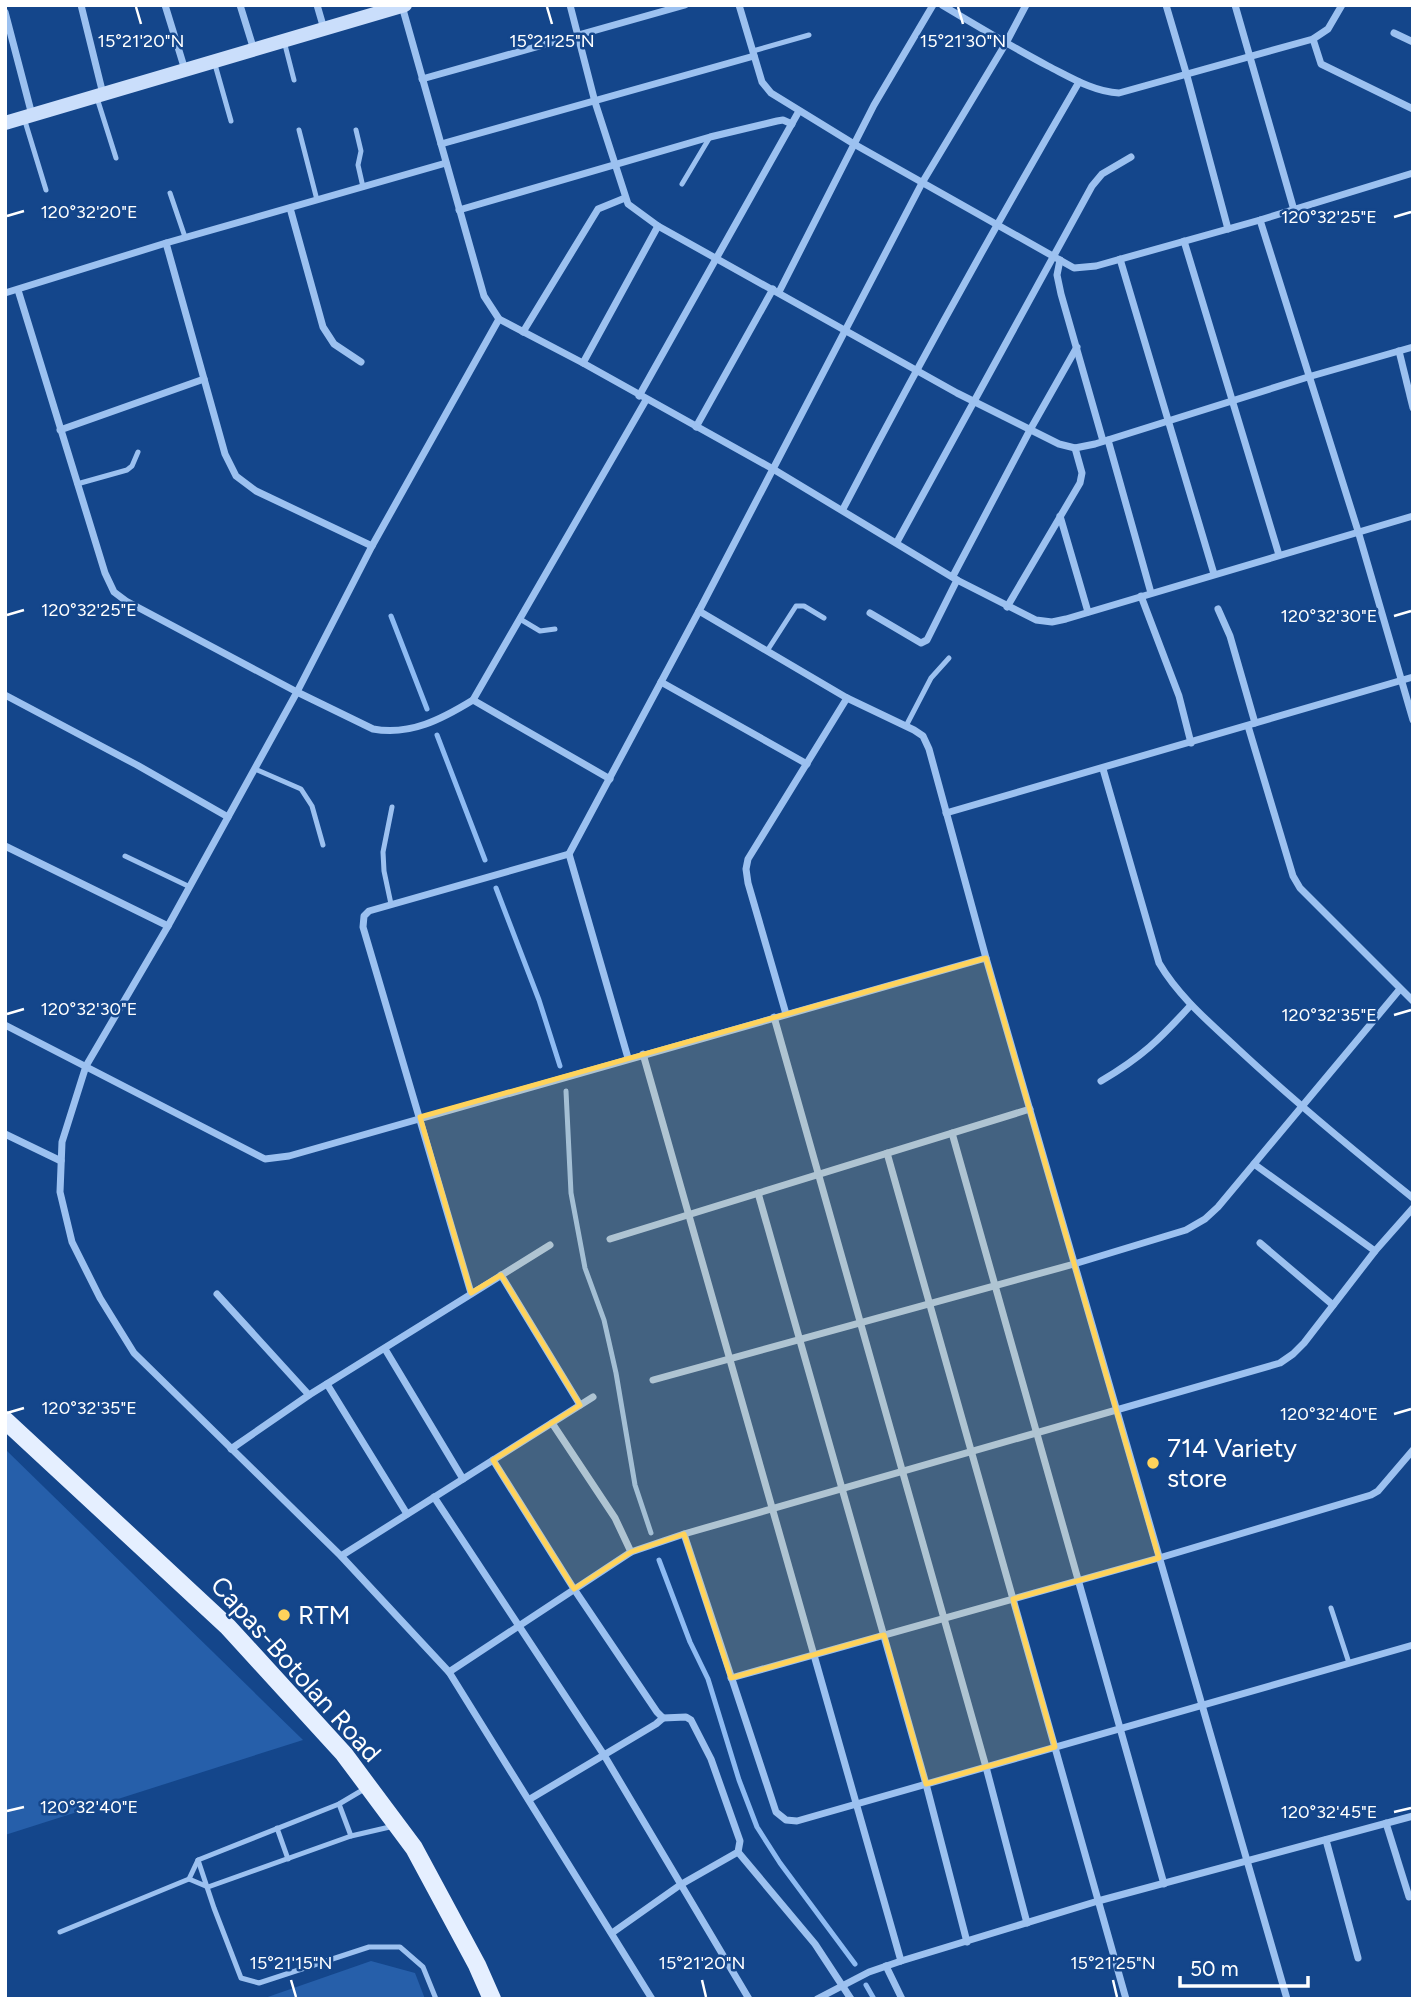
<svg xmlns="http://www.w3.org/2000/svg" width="1418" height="2004" font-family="Figtree,sans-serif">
  <rect width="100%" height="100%" fill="#14468b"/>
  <!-- green -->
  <g fill="#265faa">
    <path d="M5 1449 303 1740 5 1835Z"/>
    <path d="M371 1961 415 1973 425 1999H262Z"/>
  </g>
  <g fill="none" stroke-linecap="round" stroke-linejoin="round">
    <!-- stream -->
    <g stroke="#8ebbf3" stroke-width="5">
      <path d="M391 616 427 709"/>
      <path d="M437 735 485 860"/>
      <path d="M496 888 539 1000 560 1066"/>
      <path d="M566 1091 571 1193 585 1268 604 1320 616 1373 635 1485 651 1533"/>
      <path d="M659 1560 690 1642 708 1679 739 1780 757 1827 780 1863 855 1964"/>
      <path d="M866 1985 874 1999"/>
    </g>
    <!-- lane -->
    <g stroke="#9cc1f0" stroke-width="5">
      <path d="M284 41 294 80"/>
      <path d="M753 51 809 35"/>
      <path d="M214 61 231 121"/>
      <path d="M97 98 116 158"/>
      <path d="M24 118 46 190"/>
      <path d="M299 130 317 200"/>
      <path d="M356 130 361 151 358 165 363 187"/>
      <path d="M682 184 710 137"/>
      <path d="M170 193 185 237"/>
      <path d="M77 484 127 470 132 466 138 452"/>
      <path d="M520 619 540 631 555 629"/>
      <path d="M767 651 796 606H804L824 618"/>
      <path d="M906 726 931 678 949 658"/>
      <path d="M255 769 301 789 312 806 323 845"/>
      <path d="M125 856 190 887"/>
      <path d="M391 904 384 871 383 852 392 807"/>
      <path d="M1331 1608 1349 1663"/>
      <path d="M339 1804 351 1836"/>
      <path d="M277 1828 288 1859"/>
      <path d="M198 1860 214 1908 241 1978 259 1983 369 1947H400L423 1967 436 1999"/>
      <path d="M189 1879 208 1887 351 1836 394 1826"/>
      <path d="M60 1932 189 1879 198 1860 339 1804 366 1788"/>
    </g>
    <!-- street -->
    <g stroke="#9cc1f0" stroke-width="7">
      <path d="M81 5 103 94"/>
      <path d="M165 5 185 70"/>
      <path d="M240 5 254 50"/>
      <path d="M317 5 324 29"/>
      <path d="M570 5 595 102 628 204 658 226 957 393 1059 444 1075 448 1095 444 1308 377 1413 347"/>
      <path d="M739 5 762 82 771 93 854 144 1074 268 1096 266 1260 220 1413 173"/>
      <path d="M942 5C977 26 1012 47 1048 66 1070 77 1094 92 1119 93L1313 39 1328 29 1342 5"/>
      <path d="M1166 5 1187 76 1228 229"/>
      <path d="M1235 5 1294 210"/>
      <path d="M402 6 484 296 499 319 583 363 773 469 957 580 1036 620 1052 622 1066 619 1413 516"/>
      <path d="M5 12 32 115"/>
      <path d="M1394 33 1413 42"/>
      <path d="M1313 39 1321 64 1413 109"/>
      <path d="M422 79 685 5"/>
      <path d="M441 144 754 56"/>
      <path d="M290 208 323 327 334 344 361 362"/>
      <path d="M459 210 710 137 777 121 783 120 792 124"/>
      <path d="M1260 220 1358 531 1413 720"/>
      <path d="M1184 241 1279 555"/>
      <path d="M166 243 225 454 236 476 256 491 372 546"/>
      <path d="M1120 259 1214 574"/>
      <path d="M1060 260 1057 275 1061 294 1103 441"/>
      <path d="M18 290 105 573 114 592 126 601 297 692 373 729C410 736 442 719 473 700L646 400"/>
      <path d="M779 292 874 105 933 5"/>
      <path d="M5 293 166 243 446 163"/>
      <path d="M499 319 372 546 297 692 168 926 86 1066 62 1142 60 1192 72 1242 100 1298 134 1353 341 1556 449 1672 652 1999"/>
      <path d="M523 332 598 209 625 198"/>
      <path d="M1399 351 1413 408"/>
      <path d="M583 363 658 226"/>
      <path d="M639 396 799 111"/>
      <path d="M696 427 773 289"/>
      <path d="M60 430 204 379"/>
      <path d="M1108 440 1151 593"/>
      <path d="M843 509C918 365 997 223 1079 82"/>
      <path d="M1060 516 1088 612"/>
      <path d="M897 542 1092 186 1102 174 1131 157"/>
      <path d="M953 576 1030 430 1077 347"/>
      <path d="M1141 596 1179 696 1191 743"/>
      <path d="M1007 607 1080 483 1082 473 1075 448"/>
      <path d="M1218 609 1230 636 1255 723"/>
      <path d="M699 611 847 698 914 730 923 736 929 749 986 958 1287 1999"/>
      <path d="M870 613 921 643 927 640 957 580"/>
      <path d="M661 682 807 764"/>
      <path d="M5 695 137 765 228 817"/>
      <path d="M473 700 610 779"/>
      <path d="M1248 726 1293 876 1300 888 1413 1001"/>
      <path d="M1103 769 1159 963C1179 997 1209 1022 1238 1049 1295 1102 1353 1150 1413 1198"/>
      <path d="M946 813 1413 677"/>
      <path d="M5 846 168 926"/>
      <path d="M569 854 699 611 922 183 1006 43 1026 5"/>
      <path d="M786 1014 748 883 746 869 748 859 847 698"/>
      <path d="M774 1017 986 1767 1027 1923"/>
      <path d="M5 1025 265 1159 289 1156 986 958"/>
      <path d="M643 1054 901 1961"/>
      <path d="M1101 1081C1142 1057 1159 1040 1191 1005"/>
      <path d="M952 1133 1164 1884"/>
      <path d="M5 1134 61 1161"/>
      <path d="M887 1153 1126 1999"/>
      <path d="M1254 1164 1375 1251"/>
      <path d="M758 1193 926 1784 967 1942"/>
      <path d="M610 1239 1030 1109"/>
      <path d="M1260 1243 1333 1305"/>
      <path d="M501 1275 580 1405"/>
      <path d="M471 1293 363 927 364 916 369 911 569 854 628 1058"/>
      <path d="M217 1294 309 1395"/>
      <path d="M385 1349 463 1479"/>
      <path d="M653 1380 1074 1264 1186 1230 1205 1219 1218 1207 1400 989"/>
      <path d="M327 1384 407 1514"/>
      <path d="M552 1423 615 1518 631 1552"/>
      <path d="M231 1449 309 1395 550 1245"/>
      <path d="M493 1460 574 1589 657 1712 663 1718 686 1717 691 1720 711 1759 740 1841 738 1852 680 1885 612 1933"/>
      <path d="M434 1497 604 1755 749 1999"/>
      <path d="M684 1534 776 1812 786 1820 797 1821 1413 1645"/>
      <path d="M341 1556 593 1397"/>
      <path d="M449 1672 631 1552 684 1534 1280 1363 1293 1354 1304 1343 1375 1251 1413 1208"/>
      <path d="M731 1678 1159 1558 1371 1495 1378 1491 1413 1450"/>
      <path d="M530 1799 656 1724 663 1718"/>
      <path d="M1386 1823 1409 1897"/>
      <path d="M1326 1840 1358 1958"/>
      <path d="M738 1852 815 1944 851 1999"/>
      <path d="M886 1966 902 1999"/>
      <path d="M817 1999 869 1972 901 1961 1098 1901 1413 1816"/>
    </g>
    <!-- secondary -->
    <path stroke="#cadefb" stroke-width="14" d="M5 123 405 5"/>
    <!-- primary -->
    <path stroke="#e5efff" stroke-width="18" d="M5 1420 228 1627 344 1754 414 1848 477 1965 492 1999"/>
  </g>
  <!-- marked area -->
  <path fill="#ffd35b" fill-opacity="0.2" stroke="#ffd35b" stroke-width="5" stroke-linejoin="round" d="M986 958 1159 1558 1013 1599 1055 1747 926 1784 884 1635 731 1678 684 1534 631 1552 574 1589 493 1460 580 1405 501 1275 471 1293 420 1117Z"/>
  <!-- ticks -->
  <path fill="none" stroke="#fff" stroke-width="2.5" d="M136 7 141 24M547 7 552 24M958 7 963 24M7 216 24 211M1394 217 1411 212M7 615 24 610M1394 616 1411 611M7 1014 24 1009M1394 1015 1411 1010M7 1413 24 1408M1394 1414 1411 1409M7 1811 24 1807M1394 1812 1411 1808M291 1980 296 1997M702 1980 706 1997M1113 1980 1117 1997"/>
  <!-- markers -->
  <g fill="#ffd35b" stroke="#14468b" stroke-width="2.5">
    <circle cx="1153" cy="1463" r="7"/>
    <circle cx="284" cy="1615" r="7"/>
  </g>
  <g text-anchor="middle" stroke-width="5" stroke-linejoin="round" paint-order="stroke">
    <!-- poi labels -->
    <g font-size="26" fill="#fff" stroke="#14468b" text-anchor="start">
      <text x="1167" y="1457">714 Variety<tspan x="1167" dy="30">store</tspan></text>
      <text x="298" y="1624">RTM</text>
    </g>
    <!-- street labels -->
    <g font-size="26" fill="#fff" stroke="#14468b">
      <text transform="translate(296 1669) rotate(48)" y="9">Capas-Botolan Road</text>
    </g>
  </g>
  <g font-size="18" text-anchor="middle" fill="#fff" stroke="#14468b" stroke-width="5" stroke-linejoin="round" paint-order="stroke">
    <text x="141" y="47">15°21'20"N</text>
    <text x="552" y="47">15°21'25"N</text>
    <text x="963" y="47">15°21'30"N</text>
    <text x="89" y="218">120°32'20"E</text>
    <text x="1329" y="223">120°32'25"E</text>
    <text x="89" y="616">120°32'25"E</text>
    <text x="1329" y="622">120°32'30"E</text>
    <text x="89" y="1015">120°32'30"E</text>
    <text x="1329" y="1021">120°32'35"E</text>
    <text x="89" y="1414">120°32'35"E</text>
    <text x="1329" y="1420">120°32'40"E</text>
    <text x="89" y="1813">120°32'40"E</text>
    <text x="1329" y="1818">120°32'45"E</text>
    <text x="291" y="1969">15°21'15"N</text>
    <text x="702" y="1969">15°21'20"N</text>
    <text x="1113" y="1969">15°21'25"N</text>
  </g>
  <!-- border -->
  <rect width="1418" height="2004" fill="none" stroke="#ffffff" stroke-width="14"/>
  <!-- scale -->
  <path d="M1180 1976v10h128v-10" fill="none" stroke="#ffffff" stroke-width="3.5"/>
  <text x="1190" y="1976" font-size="21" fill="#ffffff" stroke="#14468b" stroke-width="5" paint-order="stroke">50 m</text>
</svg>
